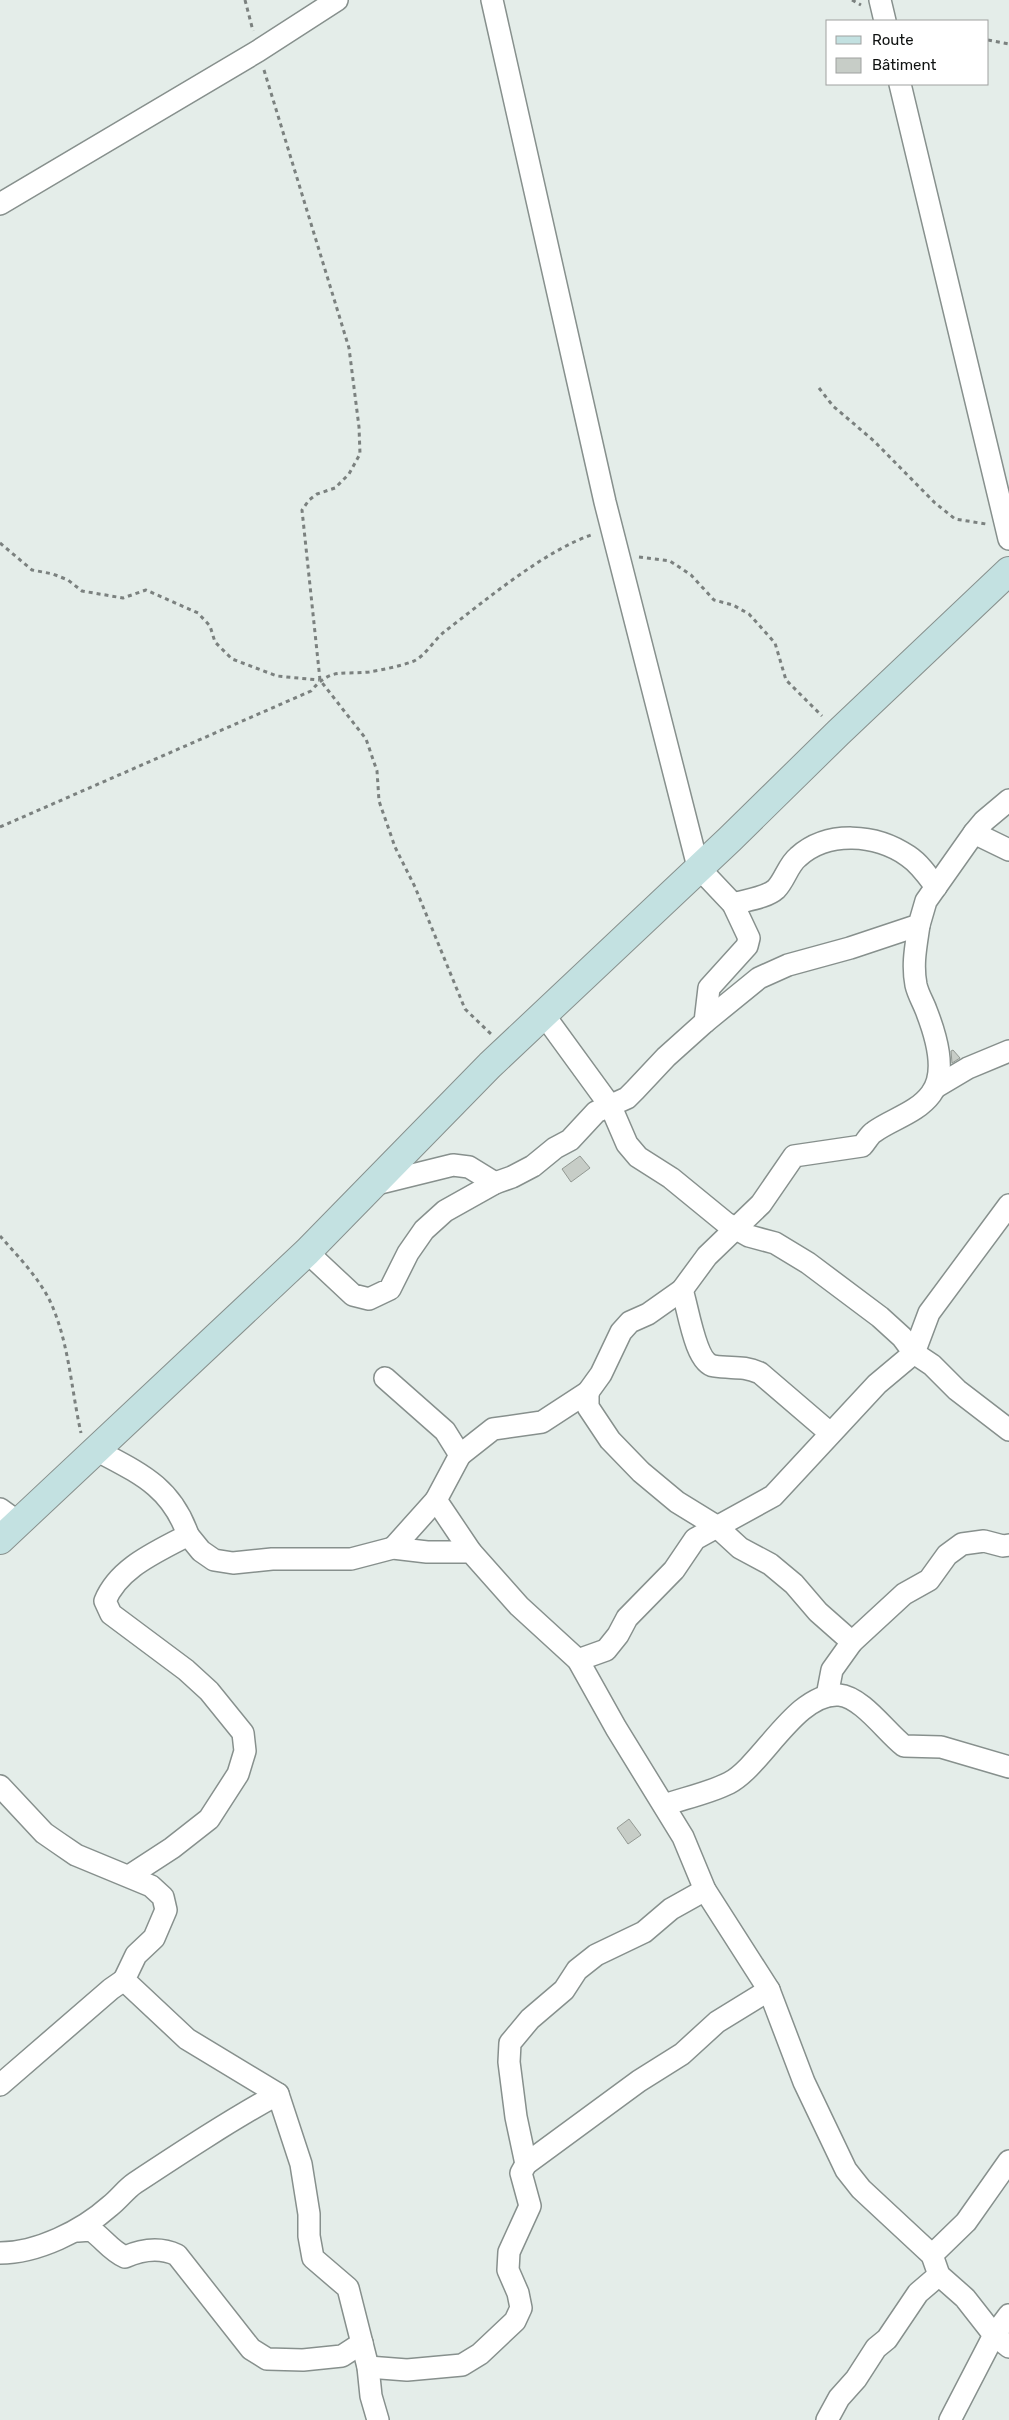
<svg xmlns="http://www.w3.org/2000/svg" width="1009" height="2420" font-family="Rubik,sans-serif">
  <rect width="100%" height="100%" fill="#e4ede9"/>
  <!-- building -->
  <g fill="#c7cdc7" stroke="#939993">
    <path d="M953 1050 960 1058 952 1063 951 1051Z"/>
    <path d="M580 1156 590 1168 571 1182 562 1169Z"/>
    <path d="M629 1819 641 1835 628 1844 617 1828Z"/>
  </g>
  <g fill="none" stroke-linecap="round" stroke-linejoin="round">
    <!-- street casing -->
    <g stroke="#87908d" stroke-width="24">
      <g id="street">
        <path d="M880 0 885 21"/>
        <path d="M900 84 1009 539"/>
        <path d="M0 204 258 51 337 0"/>
        <path d="M974 833 1009 850"/>
        <path d="M733 904C746 900 766 898 776 889 785 880 788 865 798 857 828 830 876 834 908 856 920 864 928 876 936 887"/>
        <path d="M544 1015 611 1107 627 1144 638 1157 671 1178 726 1223 749 1236 775 1243 808 1263 880 1317 902 1337 914 1353 877 1384 773 1496 695 1539 674 1570 627 1618 618 1635 606 1650 578 1660"/>
        <path d="M705 1022 759 978 788 965 850 948 919 925 926 901 974 833 984 821 1009 800"/>
        <path d="M936 1087 968 1068 1009 1051"/>
        <path d="M372 1185 453 1165 469 1167 495 1183"/>
        <path d="M1009 1205 929 1313 914 1353 932 1365 957 1390 1009 1430"/>
        <path d="M307 1252 353 1295 369 1299 390 1289 408 1253 424 1230 445 1211 495 1183 512 1177 533 1166 555 1148 570 1140 596 1112 627 1098 635 1090 666 1057 705 1022 709 988 747 946 749 938 733 904 698 867 605 502 492 0"/>
        <path d="M682 1290C688 1307 695 1363 714 1366 732 1369 742 1365 760 1373L830 1433"/>
        <path d="M385 1378 445 1431 460 1455 436 1500 471 1552"/>
        <path d="M588 1392V1407L610 1440 641 1472 677 1502 716 1526 740 1548 770 1564 794 1584 818 1612 852 1642"/>
        <path d="M96 1450C139 1473 171 1486 188 1535"/>
        <path d="M460 1455 493 1429 542 1422 588 1392 601 1374 621 1332 630 1322 648 1314 682 1290 707 1256 761 1204 794 1156 862 1146C866 1142 869 1135 874 1132 892 1119 917 1113 931 1094 948 1072 935 1033 926 1010 923 1002 918 994 916 985 912 964 916 946 919 925"/>
        <path d="M0 1509 18 1522"/>
        <path d="M393 1548 436 1500"/>
        <path d="M827 1696 832 1670 852 1642 904 1594 929 1580 947 1555 962 1544 984 1541 1003 1546 1009 1545"/>
        <path d="M0 1786 44 1833 57 1842 76 1855 151 1886 163 1897 166 1910 154 1938 136 1955 124 1980 187 2039 278 2094 301 2164 309 2214V2236L313 2258 348 2288 368 2367 371 2396 378 2420"/>
        <path d="M664 1805C685 1798 709 1793 729 1783 762 1766 796 1692 839 1695 862 1697 886 1732 904 1746L941 1747 1009 1767"/>
        <path d="M129 1876 172 1848 209 1819 238 1774 245 1751 243 1733 209 1691 186 1670 111 1614 105 1601C119 1567 157 1552 188 1535L201 1551 214 1560 233 1563 272 1559H351L393 1548 427 1552H471L519 1606 578 1660 616 1728 683 1837 705 1890 769 1990 804 2082 846 2170 861 2189 932 2255 939 2275 965 2298 994 2335 1009 2347"/>
        <path d="M0 2085 111 1989 124 1980"/>
        <path d="M526 2164 516 2117 509 2062 510 2043 530 2019 564 1990 577 1970 596 1955 644 1932 671 1909 705 1890"/>
        <path d="M78 2231 91 2230C104 2239 111 2251 125 2257 141 2250 160 2247 177 2255L251 2349 267 2359 303 2360 342 2356 362 2343"/>
        <path d="M0 2253C37 2253 82 2231 110 2206 119 2199 126 2189 135 2183 182 2152 229 2121 278 2094"/>
        <path d="M932 2255 966 2222 1009 2161"/>
        <path d="M368 2367 407 2370 462 2365 480 2354 515 2321 521 2308 518 2293 508 2270 509 2252 530 2206 521 2173 526 2164 639 2081 682 2054 717 2022 769 1990"/>
        <path d="M827 2420 839 2398 856 2379 876 2348 887 2339 918 2293 939 2275"/>
        <path d="M950 2420 994 2335 1009 2315"/>
      </g>
    </g>
    <!-- secondary casing -->
    <g stroke="#87908d" stroke-width="30">
      <path id="secondary" d="M0 1540 307 1252 490 1065 730 839 838 733 1009 571"/>
    </g>
    <!-- path -->
    <g stroke="#7b817f" stroke-width="3" stroke-dasharray="4 4" stroke-linecap="butt">
      <path d="M245 0 253 31"/>
      <path d="M852 0 861 5"/>
      <path d="M988 40 1009 44"/>
      <path d="M264 70 349 348 359 427 360 454 349 474 335 488 317 494 309 500 302 510 320 680 366 739 377 771 379 801 395 847 415 887 465 1009 491 1034"/>
      <path d="M819 388 833 406 874 441 935 503 955 519 986 524"/>
      <path d="M0 543 32 570 53 574 68 580 82 591 123 598 146 590 198 613 210 626 215 642 232 659 277 676 319 680"/>
      <path d="M639 557 670 561 691 575 714 600 733 605 749 614 775 643 786 680 822 716"/>
      <path d="M0 827 311 691C331 667 342 675 369 672 382 670 401 666 414 661 425 656 434 640 444 632 486 600 545 550 594 534"/>
      <path d="M0 1236C17 1255 37 1276 49 1299 69 1340 71 1389 81 1433"/>
    </g>
    <!-- street -->
    <use href="#street" stroke="#fff" stroke-width="21"/>
    <!-- secondary -->
    <use href="#secondary" stroke="#c3e1e1" stroke-width="28"/>
  </g>
  <!-- legend -->
  <rect x="826" y="20" width="162" height="65" fill="#ffffff" stroke="#9fa1a0"/>
  <rect x="836" y="36" width="25" height="8" fill="#c3e1e1" stroke="#9fa1a0"/>
  <text x="872" y="45" font-size="15" fill="#101312">Route</text>
  <rect x="836" y="58" width="25" height="15" fill="#c7cdc7" stroke="#9fa1a0"/>
  <text x="872" y="70" font-size="15" fill="#101312">Bâtiment</text>
</svg>
